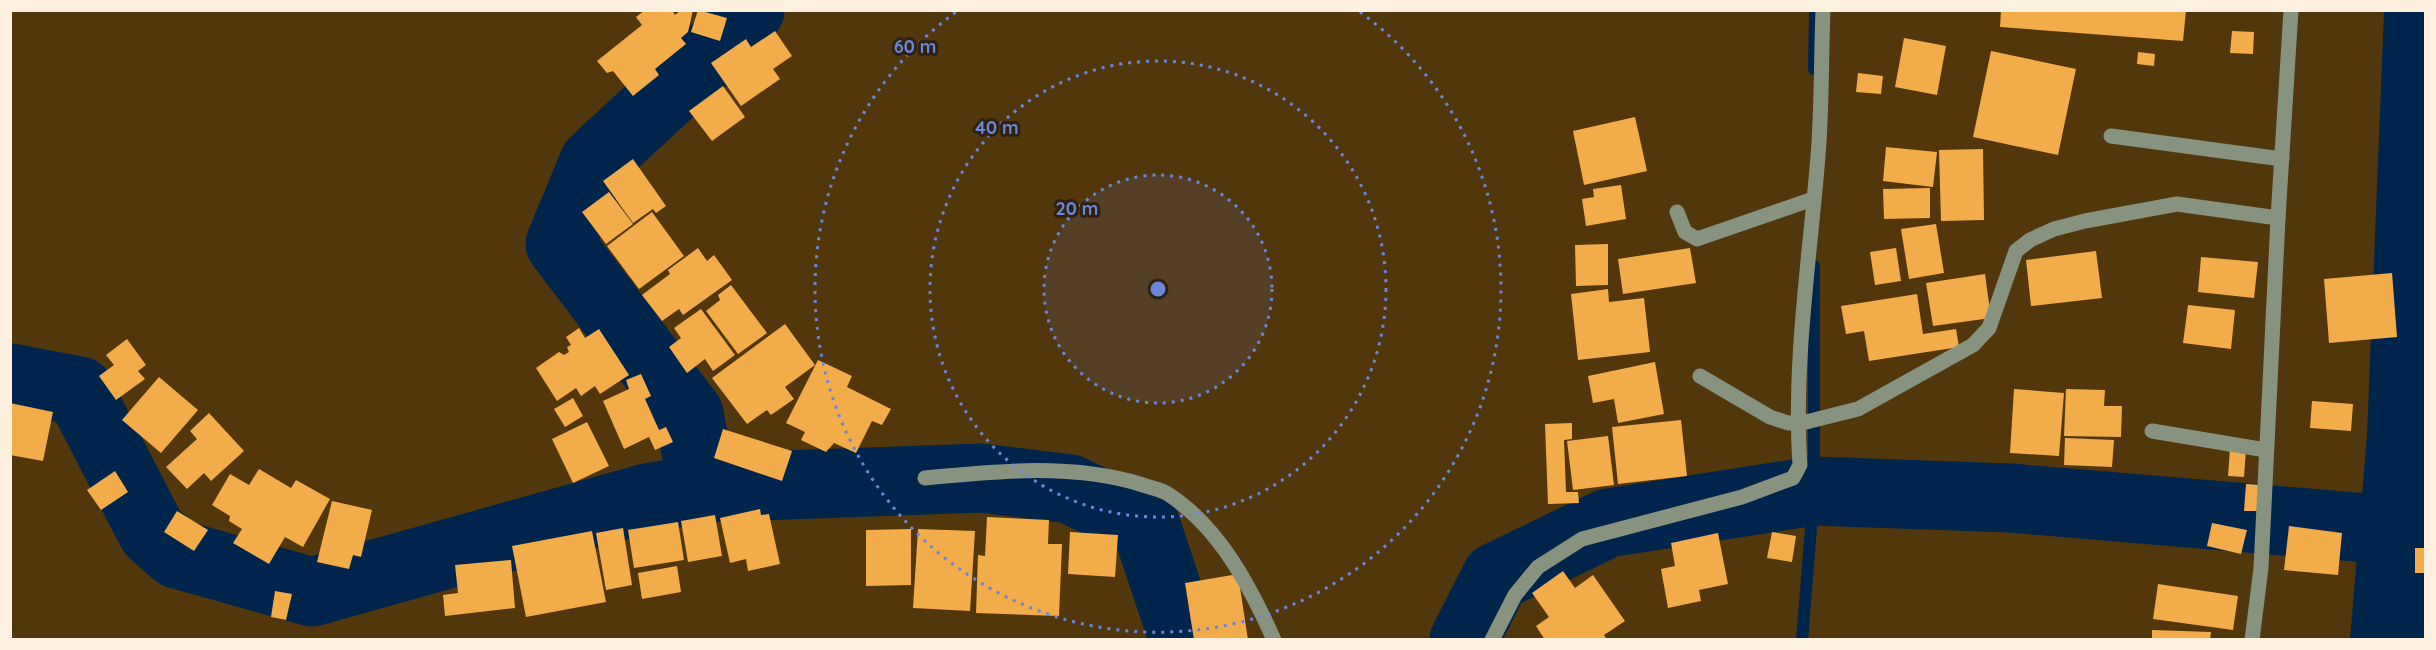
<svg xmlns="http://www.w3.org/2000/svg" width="2436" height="650" font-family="Quicksand,sans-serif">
  <rect width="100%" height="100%" fill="#53370c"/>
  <!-- water -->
  <path fill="#00254c" d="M2384 11H2425V639L2350 640 2367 435Z"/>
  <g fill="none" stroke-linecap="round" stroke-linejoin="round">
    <!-- stream -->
    <g stroke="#00254c" stroke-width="12">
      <path d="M1814 69 1815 10"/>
      <path d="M1802 640 1814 491V266"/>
    </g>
    <!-- river -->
    <g stroke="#00254c" stroke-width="69">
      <path d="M10 378 79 391 152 532 177 554 312 592 647 498 703 488 981 478 1070 489 1146 526 1184 640"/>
      <path d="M703 488 689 414 560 244 594 162 729 37 750 10"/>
      <path d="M1464 640 1496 577 1608 523 1814 491 2010 498 2402 531 2426 529"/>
    </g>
  </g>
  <!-- building -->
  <g fill="#f3ac4a">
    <path d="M645 10H672L675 15 681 10H693L688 32 681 38 686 44 655 69 659 75 633 96 613 71 607 73 597 61 642 25 636 17Z"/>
    <path d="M698 10 727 18 720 41 691 32Z"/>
    <path d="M2001 10H2186L2183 41 2000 27Z"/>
    <path d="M775 31 792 56 773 69 780 79 741 106 711 63 746 39 751 47Z"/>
    <path d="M2232 31 2254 32 2253 54 2230 53Z"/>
    <path d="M1904 38 1946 46 1937 95 1895 87Z"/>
    <path d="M1991 51 2076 69 2058 155 1973 137Z"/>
    <path d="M2138 52 2155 54 2154 66 2137 64Z"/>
    <path d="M1858 73 1883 76 1881 94 1856 92Z"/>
    <path d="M723 86 745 117 712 141 689 111Z"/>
    <path d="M1635 117 1647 171 1584 185 1573 131Z"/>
    <path d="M1886 147 1937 152 1933 187 1883 181Z"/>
    <path d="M1983 149 1984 220 1941 221 1939 150Z"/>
    <path d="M633 159 666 206 656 213 653 209 633 223 603 181Z"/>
    <path d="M1621 185 1626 219 1586 226 1582 199 1594 197 1593 189Z"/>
    <path d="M1930 188V218L1884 219 1883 189Z"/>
    <path d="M609 192 633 224 606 244 582 212Z"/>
    <path d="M652 212 684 256 639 289 607 246Z"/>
    <path d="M1936 224 1944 273 1909 279 1901 229Z"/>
    <path d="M1608 244V285L1576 286 1575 245Z"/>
    <path d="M698 248 707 261 714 255 732 280 683 315 679 309 662 321 642 295 670 274 668 270Z"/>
    <path d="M1690 248 1696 283 1623 294 1618 259Z"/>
    <path d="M1896 248 1901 281 1875 285 1870 252Z"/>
    <path d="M2096 251 2102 298 2031 306 2026 260Z"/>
    <path d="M2201 257 2258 262 2254 298 2198 292Z"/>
    <path d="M2392 273 2397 337 2329 343 2324 279Z"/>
    <path d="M1985 274 1991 318 1933 326 1926 283Z"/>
    <path d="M731 285 767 333 738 354 706 311 720 300 718 295Z"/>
    <path d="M1608 289 1609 302 1644 298 1650 352 1578 360 1571 294Z"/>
    <path d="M1917 294 1923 334 1956 329 1959 347 1869 361 1864 331 1846 334 1841 306Z"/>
    <path d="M2188 305 2235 310 2231 349 2183 343Z"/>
    <path d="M701 309 735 355 713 371 705 359 687 373 669 347 681 338 674 328Z"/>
    <path d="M785 324 815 365 785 387 794 399 771 415 767 410 747 424 712 378Z"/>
    <path d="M579 328 585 338 599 329 629 375 600 394 595 386 581 396 576 388 557 401 536 368 559 352 564 355 569 352 567 347 571 345 566 337Z"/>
    <path d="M127 339 146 365 138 371 145 379 116 400 99 376 114 365 106 355Z"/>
    <path d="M818 360 852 376 847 387 891 409 882 425 872 421 856 453 834 443 826 452 801 440 805 432 786 423Z"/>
    <path d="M1655 362 1664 414 1618 423 1614 399 1593 403 1588 376Z"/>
    <path d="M641 374 651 396 645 399 659 430 666 427 673 442 655 450 649 437 624 449 603 401 629 389 626 380Z"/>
    <path d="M159 377 198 410 161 453 122 420Z"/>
    <path d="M2014 389 2064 393 2059 456 2010 453Z"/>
    <path d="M2066 389 2105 390 2104 406H2122L2121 437 2064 436Z"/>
    <path d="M573 398 583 416 565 427 554 409Z"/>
    <path d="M2312 401 2353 404 2351 431 2310 428Z"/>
    <path d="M10 403 53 412 43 461 10 455Z"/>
    <path d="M209 413 244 451 211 481 204 473 187 489 166 467 197 439 190 431Z"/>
    <path d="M1681 420 1687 476 1618 484 1612 427Z"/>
    <path d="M587 422 609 466 573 483 552 439Z"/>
    <path d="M1572 423V439L1564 440 1566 492H1578L1579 503 1548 504 1545 424Z"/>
    <path d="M723 429 792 451 782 481 714 458Z"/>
    <path d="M1608 436 1614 485 1573 490 1567 441Z"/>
    <path d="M2065 438 2114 440 2112 467 2064 465Z"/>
    <path d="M2230 449 2246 450 2244 477 2228 476Z"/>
    <path d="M259 469 291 488 296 480 330 499 303 547 285 537 269 564 233 543 242 529 229 521 230 516 212 505 230 474 249 485Z"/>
    <path d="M115 471 128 492 101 510 87 490Z"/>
    <path d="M2246 484 2260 485 2259 511H2244Z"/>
    <path d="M332 501 372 510 361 557 353 555 349 569 317 562Z"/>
    <path d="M760 509 761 515 769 514 780 564 748 571 746 559 730 563 720 518Z"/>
    <path d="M177 511 208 530 194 551 164 532Z"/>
    <path d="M715 515 722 556 688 562 681 521Z"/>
    <path d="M987 517 1049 520 1048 544H1062L1059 616 976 613 978 555 985 556Z"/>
    <path d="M678 522 684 560 634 568 628 530Z"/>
    <path d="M2212 523 2247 530 2241 554 2207 546Z"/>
    <path d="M2289 526 2342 533 2338 575 2284 570Z"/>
    <path d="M623 528 632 585 606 590 596 533Z"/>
    <path d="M911 529V585L866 586V530Z"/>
    <path d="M918 529 975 531 970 611 913 608Z"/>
    <path d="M592 531 606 602 526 617 512 546Z"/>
    <path d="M1070 532 1118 535 1115 577 1068 574Z"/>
    <path d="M1772 532 1796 536 1792 562 1767 558Z"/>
    <path d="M1718 533 1728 584 1699 590 1701 601 1668 608 1661 569 1675 566 1671 543Z"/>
    <rect x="2415" y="548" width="11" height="25"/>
    <path d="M511 560 515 608 445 616 443 595 458 593 455 565Z"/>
    <path d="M677 566 681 592 642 599 638 573Z"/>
    <path d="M1563 571 1575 588 1593 575 1625 621 1604 635 1607 640H1545L1536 626 1549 617 1532 593Z"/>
    <path d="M1238 574 1248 640H1194L1185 583Z"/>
    <path d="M2158 584 2238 596 2233 630 2153 619Z"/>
    <path d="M275 591 292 594 286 620 271 617Z"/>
    <path d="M2152 630 2211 632 2210 640H2152Z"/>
  </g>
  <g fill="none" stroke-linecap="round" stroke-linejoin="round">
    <!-- minor -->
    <g stroke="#87927f" stroke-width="15">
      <path d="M2111 136 2282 159"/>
      <path d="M1677 212 1685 232 1697 239 1813 199"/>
      <path d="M1700 376 1770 417 1788 423 1806 422 1858 409 1973 345 1989 328 2016 251 2030 240 2054 229 2085 221 2177 204 2278 218"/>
      <path d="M2152 431 2266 450"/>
      <path d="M925 478C997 471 1073 463 1143 485 1151 488 1161 489 1168 494 1219 527 1250 586 1274 640"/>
      <path d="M1492 640 1515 595 1538 567 1582 539 1742 497 1793 478 1800 465C1793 364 1810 257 1818 156 1822 108 1821 59 1823 10"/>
      <path d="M2252 640 2261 568 2278 218 2291 10"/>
    </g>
  </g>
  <!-- distance rings -->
  <circle cx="1158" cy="289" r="114" fill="#6c87da" fill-opacity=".12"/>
  <g fill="none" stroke="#6c87da" stroke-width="3" stroke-dasharray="3 6">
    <circle cx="1158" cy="289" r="114"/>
    <circle cx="1158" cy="289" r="228"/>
    <path d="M1360 12A343 343 0 1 1 956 12"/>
  </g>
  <circle cx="1158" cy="289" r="9" fill="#6c87da" stroke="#2f2111" stroke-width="3"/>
  <g font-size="18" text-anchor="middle" font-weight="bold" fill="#6c87da" stroke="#2f2111" stroke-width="6" stroke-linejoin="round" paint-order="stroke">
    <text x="915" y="53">60 m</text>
    <text x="997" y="134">40 m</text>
    <text x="1077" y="215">20 m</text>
  </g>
  <!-- border -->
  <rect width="2436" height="650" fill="none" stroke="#fef0df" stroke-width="24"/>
</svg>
